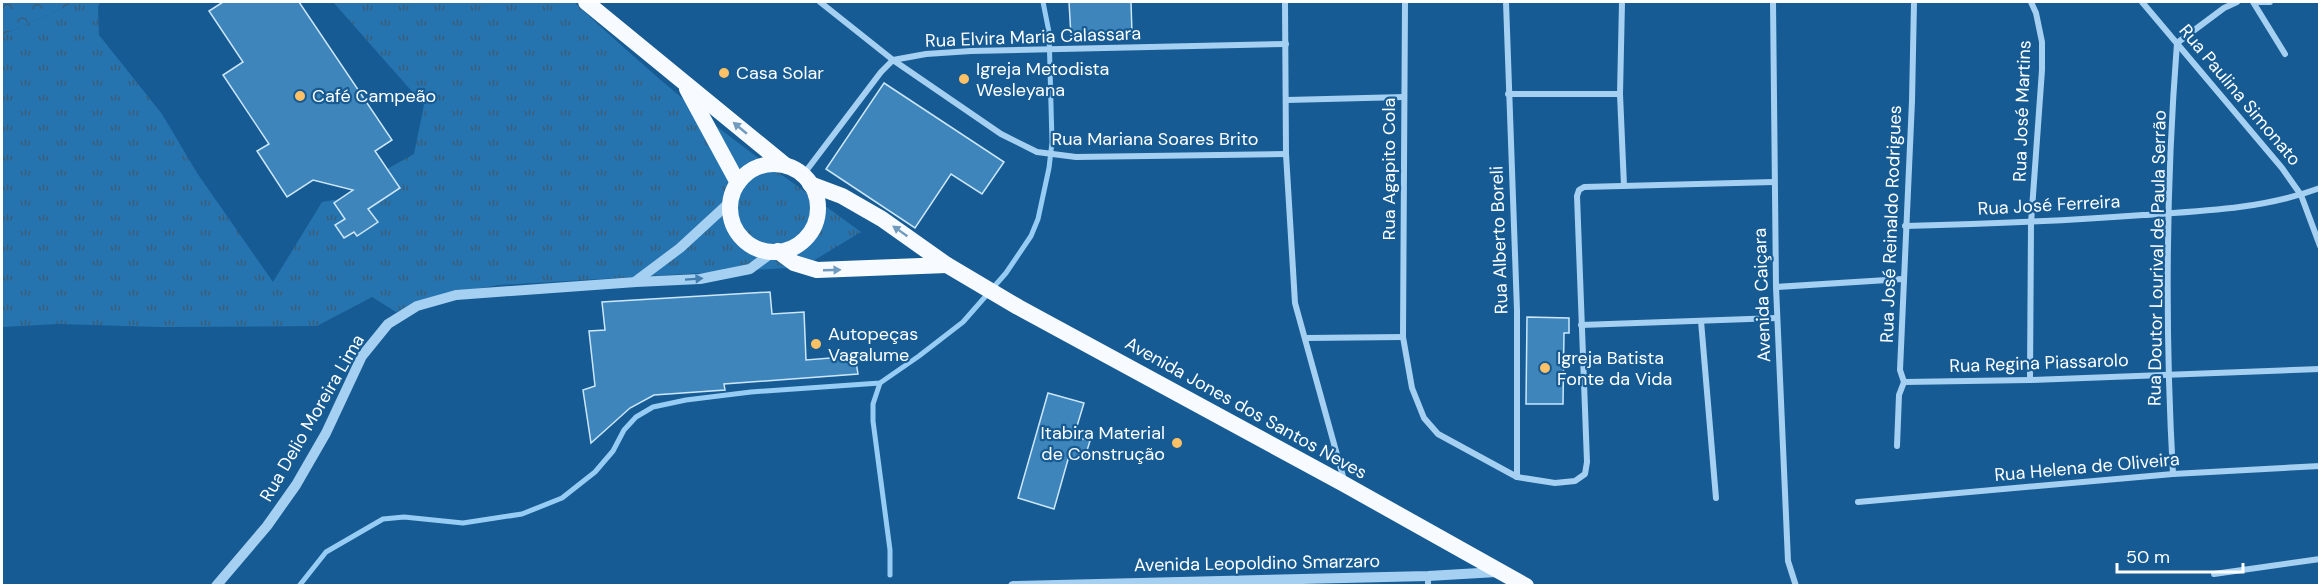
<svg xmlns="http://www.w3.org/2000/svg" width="2321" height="587" font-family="'DM Sans',sans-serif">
  <defs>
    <pattern id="grass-tufts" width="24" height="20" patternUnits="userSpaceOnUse" patternTransform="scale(1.5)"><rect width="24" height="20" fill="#2574b0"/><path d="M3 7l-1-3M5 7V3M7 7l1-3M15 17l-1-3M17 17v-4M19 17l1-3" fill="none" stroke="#3a5e79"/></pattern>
    <pattern id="forest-crowns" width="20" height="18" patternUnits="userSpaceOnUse" patternTransform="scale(1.5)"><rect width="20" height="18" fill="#2574b0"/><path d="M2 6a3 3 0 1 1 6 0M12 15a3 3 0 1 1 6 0" fill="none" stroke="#3a5e79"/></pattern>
  </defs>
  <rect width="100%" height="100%" fill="#165b93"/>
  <!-- grass -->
  <path fill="url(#grass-tufts)" d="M71 2H100L98 7 99 35 162 114 197 173 273 282 322 202 352 197 389 168 414 154 424 105 333 2H574C630 54 687 105 749 151 786 179 824 204 861 232L803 267 499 285 440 295 396 312 372 297 317 326 160 327 58 324 2 327V35L63 8Z"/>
  <!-- forest -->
  <path fill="url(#forest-crowns)" d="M2 2H71L63 8 2 35Z"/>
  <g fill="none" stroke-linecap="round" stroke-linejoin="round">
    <!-- stream -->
    <g stroke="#97cdf4" stroke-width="5">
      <path d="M880 383 873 404V421L890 550V575"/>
      <path d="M299 586 326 552 383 519 404 517 463 523 522 514 562 498 595 472 613 451 624 430 636 417 653 407 686 400 751 392 880 383 919 356 963 322 1006 273 1031 236 1038 219 1049 168 1052 142 1049 32 1043 2"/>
    </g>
  </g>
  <!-- building -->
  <g fill="#3e85bb" stroke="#cce7fc" stroke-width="1.5">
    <path d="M223 2H299L392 140 375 151 400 188 368 209 378 222 357 236 354 232 344 238 335 225 345 219 334 203 353 190 313 180 287 197 257 151 269 144 223 75 243 62 209 11Z"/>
    <path d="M1069 2H1131L1132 34 1071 36Z"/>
    <path d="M884 83 1004 162 982 194 951 174 915 228 826 169Z"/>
    <path d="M770 292 772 314 804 312 806 360 855 356 858 374 724 384 725 390 654 395 630 408 591 443 583 390 595 386 589 331 605 330 602 302Z"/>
    <path d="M1527 317 1569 318V333H1564L1563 404H1526Z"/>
    <path d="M1048 393 1084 403 1074 436 1090 441 1084 460 1069 456 1054 509 1018 498Z"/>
  </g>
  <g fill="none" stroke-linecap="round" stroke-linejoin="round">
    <!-- minor -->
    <g stroke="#a5d0f1" stroke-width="6">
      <path d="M820 2 893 60 1001 134 1037 152 1076 157 1286 154"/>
      <path d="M1285 2 1286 154 1295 303 1344 480"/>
      <path d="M1405 2 1403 337 1412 388 1424 418 1438 434 1517 477 1555 483 1575 481 1585 474 1587 462 1577 196 1579 190 1584 187 1774 182"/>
      <path d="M1506 2 1517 310V477"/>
      <path d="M1622 2 1620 94 1624 186"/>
      <path d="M1773 2 1776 287 1788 561 1796 586"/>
      <path d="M2142 2 2282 168 2301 195 2320 246"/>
      <path d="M2253 2 2285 54"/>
      <path d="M2256 2H2270"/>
      <path d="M1508 94H1620"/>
      <path d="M1287 100 1404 97"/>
      <path d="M803 175 881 72 893 60 926 54 971 51 1286 44"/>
      <path d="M1905 226C1985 224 2064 221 2143 215 2203 211 2263 209 2320 188"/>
      <path d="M1776 287 1903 279"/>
      <path d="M1701 321 1716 498"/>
      <path d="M1581 325 1777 318"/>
      <path d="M1305 338 1403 337"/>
      <path d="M2030 380 2031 223 2042 70V42L2036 13 2031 2"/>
      <path d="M1904 382 2030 380 2320 369"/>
      <path d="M1897 446 1899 395 1904 382 1900 370 1912 101 1914 2"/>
      <path d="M2173 474C2165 332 2166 185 2177 43L2224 8 2237 2"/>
      <path d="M1858 502 2173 474 2320 466"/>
      <path d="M2214 574 2320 559"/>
      <path d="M1428 586V576"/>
    </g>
    <!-- tertiary -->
    <g stroke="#a5d0f1" stroke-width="10">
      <path d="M636 281 680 248 730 202"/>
      <path d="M216 586 267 526 296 485 326 433 362 356 388 324 417 306 456 295 636 282 700 279 750 269 773 252"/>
      <path d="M1013 586 1428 576 1497 572"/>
    </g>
    <!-- trunk -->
    <g stroke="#f7fbff" stroke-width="16">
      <path d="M586 2 785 165"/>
      <path d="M687 89 738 183"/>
      <circle cx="774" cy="208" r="44"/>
      <path d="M810 184 842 196 882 219 947 265 1018 307 1344 484 1526 586"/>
      <path d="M778 251 794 263 817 270 947 265"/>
    </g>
  </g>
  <!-- one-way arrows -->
  <defs><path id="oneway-solid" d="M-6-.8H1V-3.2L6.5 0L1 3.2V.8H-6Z" transform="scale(1.5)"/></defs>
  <g fill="#709bbe">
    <use href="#oneway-solid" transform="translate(740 128) rotate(-140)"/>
    <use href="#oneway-solid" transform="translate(900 231) rotate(-145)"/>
    <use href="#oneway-solid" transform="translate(832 270) rotate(-2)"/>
  </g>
  <use fill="#417eaf" href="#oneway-solid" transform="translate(694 279) rotate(-4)"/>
  <!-- markers -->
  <g fill="#ffc165" stroke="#165b93" stroke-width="2">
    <circle cx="724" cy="73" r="6"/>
    <circle cx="964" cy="79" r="6"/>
    <circle cx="300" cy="96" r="6"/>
    <circle cx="816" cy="344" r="6"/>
    <circle cx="1545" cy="368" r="6"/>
    <circle cx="1177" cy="443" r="6"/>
  </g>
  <g text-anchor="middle" stroke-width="4.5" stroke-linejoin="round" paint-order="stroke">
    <!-- street labels -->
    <g font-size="18" fill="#fff" stroke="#165b93">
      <text transform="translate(1033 37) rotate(-2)" y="6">Rua Elvira Maria Calassara</text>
      <text transform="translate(2240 95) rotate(50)" y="6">Rua Paulina Simonato</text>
      <text transform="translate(2022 111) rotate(-88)" y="6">Rua José Martins</text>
      <text x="1155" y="145">Rua Mariana Soares Brito</text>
      <text transform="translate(1389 169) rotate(-90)" y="6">Rua Agapito Cola</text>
      <text transform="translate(2049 205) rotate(-3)" y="6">Rua José Ferreira</text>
      <text transform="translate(1891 224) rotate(-88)" y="6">Rua José Reinaldo Rodrigues</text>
      <text transform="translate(1499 240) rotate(-92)" y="6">Rua Alberto Boreli</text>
      <text transform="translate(2157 258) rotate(-89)" y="6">Rua Doutor Lourival de Paula Serrão</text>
      <text transform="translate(1762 295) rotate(-92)" y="6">Avenida Caiçara</text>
      <text transform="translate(2039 363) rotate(-2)" y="6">Rua Regina Piassarolo</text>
      <text transform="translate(1246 408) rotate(29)" y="6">Avenida Jones dos Santos Neves</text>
      <text transform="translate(312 418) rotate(-60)" y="6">Rua Delio Moreira Lima</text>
      <text transform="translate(2087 467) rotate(-5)" y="6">Rua Helena de Oliveira</text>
      <text transform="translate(1257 563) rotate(-1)" y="6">Avenida Leopoldino Smarzaro</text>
    </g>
    <!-- poi labels -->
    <g font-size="18" fill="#fff" stroke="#165b93" text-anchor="start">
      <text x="976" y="75">Igreja Metodista<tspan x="976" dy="21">Wesleyana</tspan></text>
      <text x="736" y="79">Casa Solar</text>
      <text x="312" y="102">Café Campeão</text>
      <text x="828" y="340">Autopeças<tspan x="828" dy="21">Vagalume</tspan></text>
      <text x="1557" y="364">Igreja Batista<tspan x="1557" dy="21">Fonte da Vida</tspan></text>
      <text x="1165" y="439" text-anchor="end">Itabira Material<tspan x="1165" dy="21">de Construção</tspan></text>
    </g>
  </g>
  <!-- border -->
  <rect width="2321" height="587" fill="none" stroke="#ffffff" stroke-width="6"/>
  <!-- scale -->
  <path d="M2117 563v9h126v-9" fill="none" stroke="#ffffff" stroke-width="3"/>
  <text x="2126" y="563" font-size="18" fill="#ffffff" stroke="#165b93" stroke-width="4.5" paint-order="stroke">50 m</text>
</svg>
